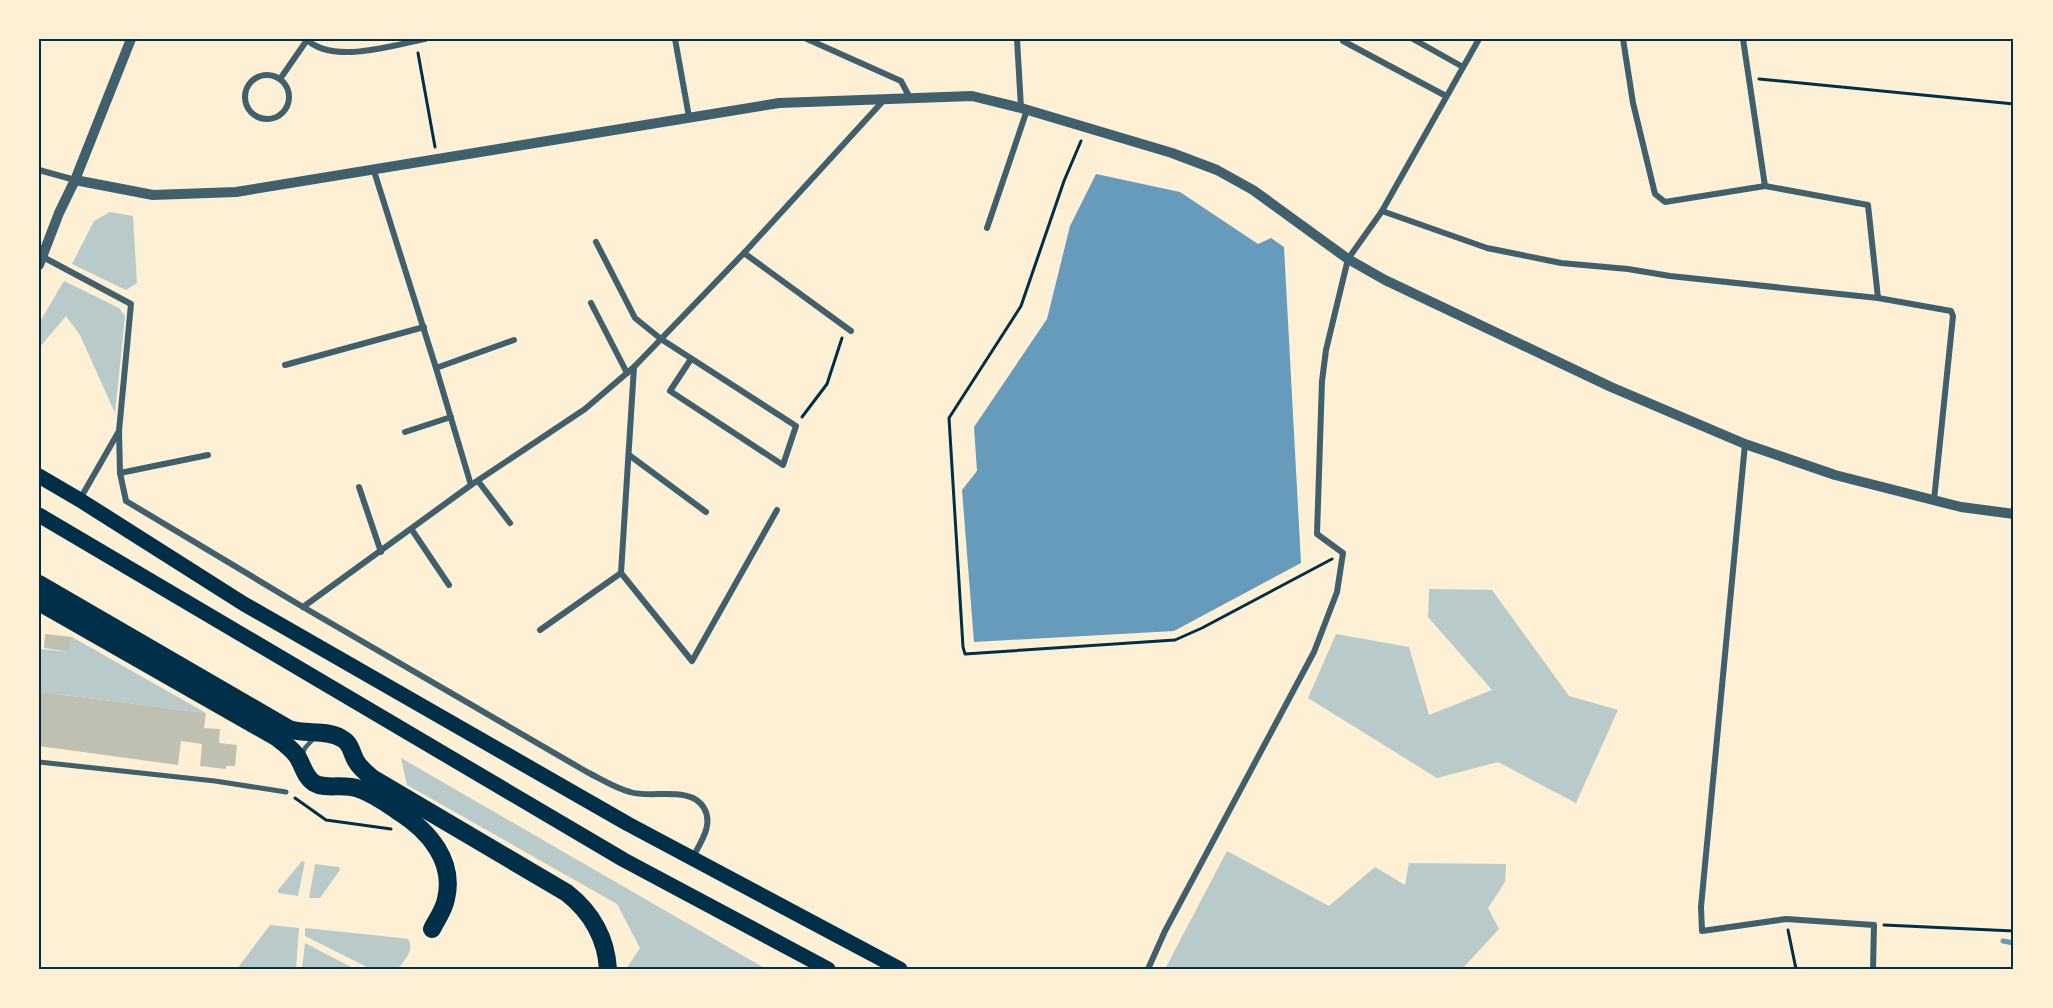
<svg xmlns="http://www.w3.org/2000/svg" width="2053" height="1008" font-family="Bitter,serif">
  <rect width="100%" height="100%" fill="#fdf0d5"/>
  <!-- green -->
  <g fill="#b9caca">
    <path d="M110 212 133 216 137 283 126 290 72 264 94 221Z"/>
    <path d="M64 281 119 308 125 316 115 413 80 335 66 316 39 348V323Z"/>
    <path d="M1429 589 1492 590 1569 696 1618 710 1576 803 1498 762 1437 778 1308 698 1336 634 1409 647 1429 715 1492 690 1428 617Z"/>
    <path d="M72 637 206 713 41 692 39 703 40 649 70 652Z"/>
    <path d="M401 758 766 969H626L640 948 617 904 407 785Z"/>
    <path d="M1227 851 1329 906 1375 867 1405 885 1409 863 1506 864 1505 882 1488 908 1499 929 1462 969H1165Z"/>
    <path d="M302 861 305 862 298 896 278 893V890Z"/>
    <path d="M315 864 339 867 340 870 320 898H309Z"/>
    <path d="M270 925 299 928 296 969H237Z"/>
    <path d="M305 928 401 938 408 939C415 951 404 960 398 969H371L305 936Z"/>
    <path d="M305 943 355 969H302Z"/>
  </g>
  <!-- water -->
  <path fill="#669bbc" d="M1096 174 1180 192 1258 244 1271 238 1284 247 1301 563 1174 631 974 642 962 490 977 471 974 427 1047 319 1070 226Z"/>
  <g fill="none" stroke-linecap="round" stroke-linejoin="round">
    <!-- stream -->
    <path stroke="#669bbc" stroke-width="5" d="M2003 941 2014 943"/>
  </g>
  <!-- building -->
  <g fill="#bec0b2">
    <path d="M45 634 72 637 70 652 44 648Z"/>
    <path d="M41 692 206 713 204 728 220 729 219 743 237 745 235 766H226V769L200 766 202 744 181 741 178 765 39 746Z"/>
  </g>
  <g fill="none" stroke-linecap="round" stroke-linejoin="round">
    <!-- path -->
    <g stroke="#003049" stroke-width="3">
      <path d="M418 53 435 147"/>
      <path d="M1759 79 2014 104"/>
      <path d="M1081 141 1064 181 1021 306 949 418 963 647 965 654 1175 640 1202 628 1332 559"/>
      <path d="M802 417 827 384 842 338"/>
      <path d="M295 798 326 820 391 829"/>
      <path d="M1884 925 2014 931"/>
      <path d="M1788 930 1796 969"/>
    </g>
    <!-- service -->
    <path stroke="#3f606c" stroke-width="4.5" d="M302 755 305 748 314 738"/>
    <!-- pedestrian -->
    <path stroke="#3f606c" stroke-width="5" d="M39 762 215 781 286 792"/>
    <!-- minor -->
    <g stroke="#3f606c" stroke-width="6">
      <path d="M306 39C333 65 393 45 425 39"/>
      <path d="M675 39 689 117"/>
      <path d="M807 39 901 81 910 98"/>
      <path d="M1017 39 1021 108"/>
      <path d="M1413 39 1463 67"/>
      <path d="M1623 39 1633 103 1655 194 1665 202 1765 186"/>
      <path d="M1743 39 1765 186 1868 205 1878 298"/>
      <path d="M1343 41 1446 96"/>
      <circle cx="267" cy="97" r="22"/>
      <path d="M280 79 307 40"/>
      <path d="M39 170 75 180"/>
      <path d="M374 171 436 368 471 485"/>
      <path d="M1382 211 1487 248 1561 263 1628 269 1670 276 1878 298 1951 311 1953 316 1934 500"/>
      <path d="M987 228 1027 110"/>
      <path d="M596 242 635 318 661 339 796 426 783 465 670 391 691 359"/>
      <path d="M744 253 851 331"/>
      <path d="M43 257 131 304 119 431 80 499"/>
      <path d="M591 303 627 373"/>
      <path d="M285 365 424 327"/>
      <path d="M634 367 621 573 692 661 777 510"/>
      <path d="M436 368 514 340"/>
      <path d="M119 431 120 473 126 501 303 607 587 772C601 779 615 788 630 792 651 799 691 785 704 808 714 825 700 843 692 859"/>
      <path d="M405 432 451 417"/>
      <path d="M1745 444 1701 907 1702 931 1786 919 1874 925 1873 969"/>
      <path d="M629 455 706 512"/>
      <path d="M120 473 208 455"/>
      <path d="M478 481 510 523"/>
      <path d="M359 487 381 552"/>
      <path d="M412 530 449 585"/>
      <path d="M303 607 471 485 585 409 634 367 744 253 884 100"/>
      <path d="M540 630 621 573"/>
      <path d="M1148 969 1165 931 1314 652 1337 592 1343 553 1317 534 1322 381 1326 350 1348 259 1382 211 1479 39"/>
    </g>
    <!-- tertiary -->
    <g stroke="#3f606c" stroke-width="10">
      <path d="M75 180 153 195 236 192 779 103 972 96 1021 108 1172 153 1217 170 1253 190 1348 259 1385 280 1611 387 1745 444 1835 475 1961 507 2014 514"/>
      <path d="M39 265 59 213 75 180 131 39"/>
    </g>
    <!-- primary -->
    <g stroke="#003049" stroke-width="15">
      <path d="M39 476 80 500 244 604 628 824 900 969"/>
      <path d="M39 515 624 860 828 969"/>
    </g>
    <!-- motorway -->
    <g stroke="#003049" stroke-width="18">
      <path d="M39 584 289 729C305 735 326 729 341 738 351 743 351 752 356 761 360 768 366 773 372 778L567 893C592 913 606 937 608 969"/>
      <path d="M39 602 276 737C284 743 291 748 297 756 303 765 304 776 314 783 326 790 344 783 359 789 374 794 386 803 399 812 429 831 455 861 446 899 444 910 437 919 432 929"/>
    </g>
  </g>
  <!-- border -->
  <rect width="2053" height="1008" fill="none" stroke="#fdf0d5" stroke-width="81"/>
  <rect x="40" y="40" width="1972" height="928" fill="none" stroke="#003049" stroke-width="2"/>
</svg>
